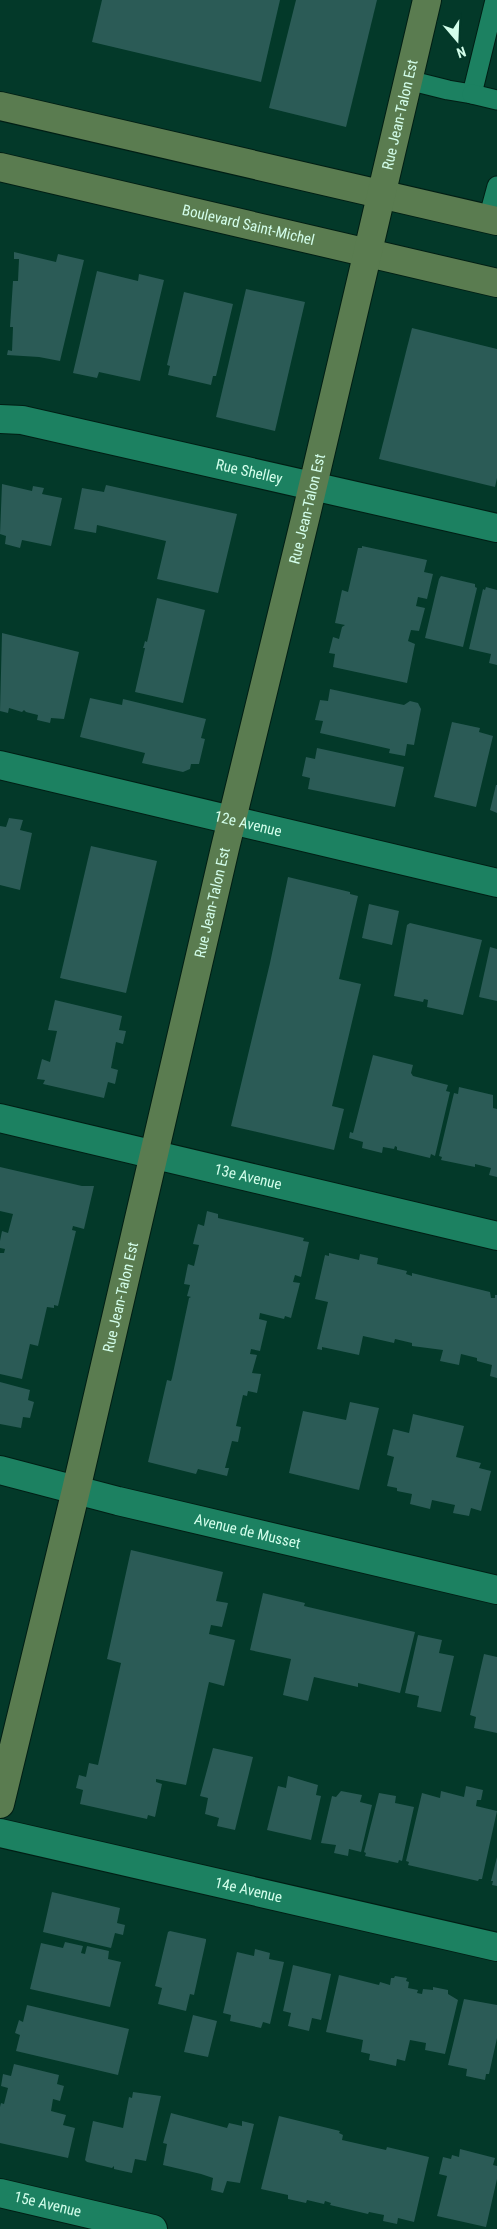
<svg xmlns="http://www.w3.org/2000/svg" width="497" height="2229" font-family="'Roboto Condensed',sans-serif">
  <rect width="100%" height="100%" fill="#033929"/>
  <!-- building -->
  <g fill="#2b5b56">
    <path d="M102 0H280L261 82 92 42Z"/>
    <path d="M296 0H377L346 127 269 108Z"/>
    <path d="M14 252 56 262 58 254 84 260 60 361 39 357 7 355 8 350 12 351 13 327H10L13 281H18L19 259H14Z"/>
    <path d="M97 271 138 281 139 274 164 280 140 381 99 372 97 378 73 373Z"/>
    <path d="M246 289 305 302 275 431 216 417Z"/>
    <path d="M184 292 233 304 216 376H213L211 385 168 375 170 366 167 365Z"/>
    <path d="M412 328 497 349V478L495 487 379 459Z"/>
    <path d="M2 484 32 491 33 486 44 488 42 494 62 498 51 546 22 540 20 548 5 544 6 536 0 534Z"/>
    <path d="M106 485 237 514 218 593 157 579 166 541 97 525 96 533 74 529 82 488 104 492Z"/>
    <path d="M362 546 427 560 424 572 433 574 427 599 418 597 416 606 425 608 419 631 411 630 408 641 415 644 407 683 333 667 335 654 329 653 333 637 339 639 342 627 345 625 335 623 342 590 348 592 358 548H362Z"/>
    <path d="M441 576 475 584V587L477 588 463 647 425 638 439 579Z"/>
    <path d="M486 587 497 590V665L489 663 491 654 469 649 483 589 485 590Z"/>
    <path d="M157 598 205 610 183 703 135 692 145 648H143L144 645 145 641 147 642Z"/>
    <path d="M2 633 79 652 64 719 51 718 50 723 37 720 38 715 26 712 24 710 22 712 9 708 8 713 0 711Z"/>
    <path d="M330 689 404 705 410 701 418 703 421 709 414 745 407 744 405 756 389 753 390 749 320 733 323 721 315 720 320 700 328 701Z"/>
    <path d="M90 698 122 705 123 699 206 719 201 738 205 739 199 764H191L190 769 183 772 142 763 145 753 80 737Z"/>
    <path d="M452 722 480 728 479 732 493 736 476 807 434 797Z"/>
    <path d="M317 748 404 767 395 807 308 789 310 778 302 776 306 757 315 759Z"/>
    <path d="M496 785H497V813L490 810Z"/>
    <path d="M9 818 23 820 20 830 32 833 20 890 0 885V826L6 827Z"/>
    <path d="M91 846 157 861 126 993 60 978Z"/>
    <path d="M288 877 350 892V894L358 896 339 979 361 984 332 1106 344 1109 334 1150 231 1126 270 963Z"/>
    <path d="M369 904 399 911 392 945 362 938Z"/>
    <path d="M410 923 482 940 463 1015 427 1007 428 1000 424 999 423 1002 394 996 407 925Z"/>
    <path d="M490 947 497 949V1001L479 997Z"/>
    <path d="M55 1000 122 1016 119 1030 126 1031 123 1044 116 1042 111 1068 118 1070 115 1084 108 1082 104 1098 43 1084 45 1080 37 1079 42 1059 50 1062 57 1031 48 1030Z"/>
    <path d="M373 1055 413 1065 411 1073 413 1076 448 1085 446 1091 450 1092 435 1156 431 1154 430 1158 397 1150V1147L395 1146 394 1149 383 1147 382 1153 362 1148 363 1142 349 1138 350 1132 353 1133Z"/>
    <path d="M459 1087 493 1095V1108L497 1109V1177L489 1175 491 1168 475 1164V1167L441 1160 442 1157 439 1156 454 1093 458 1094Z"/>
    <path d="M0 1167 82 1186H94L84 1229 73 1226 72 1230 76 1231 58 1306 54 1305V1308L47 1307 38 1346 30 1344 22 1379 0 1374V1253H4L5 1249 0 1248V1241L2 1231 8 1233 13 1214 0 1211Z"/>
    <path d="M207 1211 218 1214V1218L304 1238 303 1241 309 1242 301 1277 295 1275 293 1282 300 1283 291 1318 285 1316 284 1319 260 1313 259 1319 267 1321 260 1351 251 1349 250 1354 257 1355 252 1373 261 1374 257 1393 248 1391 247 1396 243 1395 236 1426 241 1427 238 1442 232 1441 225 1468H229L227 1476 198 1469 196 1474 148 1462 167 1380 171 1381 172 1378 189 1298 191 1297 187 1296 190 1285 184 1284 188 1264 194 1266 199 1245 193 1244 198 1224 204 1226Z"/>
    <path d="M329 1253 359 1260 360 1254 378 1258 377 1264 407 1271 406 1274 412 1276V1273L490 1292 491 1298H495V1295H497V1378L490 1376 492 1365 477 1361V1358L461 1354 459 1365 440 1361 443 1350 412 1346V1343L395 1339 394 1343 363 1336 359 1355 322 1347V1350L317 1349 328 1302 315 1299 325 1255 329 1256Z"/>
    <path d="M0 1382 30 1390 28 1400 34 1402 30 1418 23 1417 21 1428 0 1424Z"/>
    <path d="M350 1402 379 1408 359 1490 289 1473 303 1411 346 1420Z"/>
    <path d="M413 1414 464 1426 456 1457 481 1463 479 1468 491 1471 481 1511 471 1508 469 1516 453 1513 455 1505 432 1500 430 1509 410 1504 412 1494 397 1491V1488L387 1486 394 1457 387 1455 393 1429 409 1433Z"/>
    <path d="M131 1550 223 1572 216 1601 228 1603 222 1627 211 1625 209 1634 235 1640 224 1686 209 1682 186 1785 156 1779V1782L162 1784 155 1817 148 1815 147 1819 80 1804 83 1790 76 1788 79 1775 86 1777 89 1763 98 1765 121 1663 107 1659Z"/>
    <path d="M263 1593 305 1603 304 1606 415 1632 400 1693 358 1683V1687L314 1677 308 1701 283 1695 291 1659 250 1650Z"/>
    <path d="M418 1635 442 1640 439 1653 454 1656 441 1712 417 1707 419 1696 405 1693Z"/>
    <path d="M484 1654 497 1657V1733L474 1728 476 1717 470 1715Z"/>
    <path d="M213 1748 253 1757 235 1830 217 1826 219 1818 205 1814 208 1798 200 1796Z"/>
    <path d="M288 1776 318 1785 316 1795 321 1796 311 1840 267 1830 278 1786 286 1788Z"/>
    <path d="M466 1786 483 1790 481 1800H477L476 1806 497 1811 482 1879H479L478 1881 408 1865 409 1862 406 1861 422 1793 440 1798 441 1791 464 1797Z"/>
    <path d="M341 1791 362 1795 360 1802 372 1805 361 1852 349 1849 348 1856 334 1853 336 1845 321 1843 332 1796 336 1797Z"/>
    <path d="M379 1793 396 1796 395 1803 414 1807 402 1861 399 1860 398 1863 365 1856 366 1853 364 1852Z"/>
    <path d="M497 1857V1886L492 1885 493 1881H491Z"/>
    <path d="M52 1892 120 1908 117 1923 125 1925 123 1935 115 1933 111 1948 43 1932Z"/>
    <path d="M170 1931 206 1939V1941L194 1995 190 1994 186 2011 158 2004 162 1988 155 1986 168 1932Z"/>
    <path d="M65 1942 83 1946 81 1953 85 1954 87 1946 109 1951 108 1959 121 1962 110 2007 30 1989 41 1943 63 1948Z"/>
    <path d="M255 1949 270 1953 269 1959 284 1962 270 2024 263 2022 261 2028 230 2021 231 2015 223 2013 237 1952 254 1956Z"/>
    <path d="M293 1965 331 1974 321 2020 312 2018 309 2031 288 2026 291 2013 283 2011Z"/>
    <path d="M339 1975 379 1985 380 1982 390 1985 391 1978H394L395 1976 407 1978 406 1981 409 1982 408 1988 418 1990 417 1993 422 1994 423 1989 433 1990V1987L448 1990V1994L458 2000 445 2054 425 2050 426 2043 410 2040 405 2061 397 2059 396 2066 369 2060 370 2054 361 2052 363 2040 326 2032Z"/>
    <path d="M464 1999 497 2005V2038L489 2074H486L485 2080 466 2076 467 2069 448 2065Z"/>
    <path d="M27 2005 129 2029 118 2075 16 2051 20 2035 15 2033 19 2020 23 2022Z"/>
    <path d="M193 2015 217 2021 208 2057 184 2052Z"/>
    <path d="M14 2064 59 2075 57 2084 64 2086 60 2101 53 2099 51 2111 66 2115 63 2125 75 2128 68 2158 0 2143V2107L1 2103 4 2104 8 2088 1 2086 3 2074 11 2076Z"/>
    <path d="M133 2092 161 2096 146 2161 135 2159 132 2173 114 2169V2166L112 2168 87 2162 85 2160 93 2121 123 2128 129 2097 132 2098Z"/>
    <path d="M171 2113 227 2128 229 2123 242 2126V2121L254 2124 240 2183 227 2181 223 2193 211 2190 213 2178 201 2174 163 2165 167 2144 163 2143Z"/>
    <path d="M279 2116 340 2131 339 2133 343 2135 342 2140 386 2150 387 2147 429 2157 414 2222 398 2218 397 2224 383 2221 384 2215 369 2212 368 2214 330 2205 331 2203 325 2201 324 2204 307 2200 306 2203 288 2199V2195L261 2189Z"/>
    <path d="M460 2149 495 2158 493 2165 497 2166V2179L486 2227 437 2216 447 2176 439 2174 443 2157 451 2159 452 2155 459 2157Z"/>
  </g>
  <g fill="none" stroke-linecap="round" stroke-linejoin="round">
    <!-- service casing -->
    <g stroke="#011e14" stroke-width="21">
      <g id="service">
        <path d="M408 80 448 90 472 94 495 0"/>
        <path d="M472 94 497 100"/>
        <path d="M488 219 497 186"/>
      </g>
    </g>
    <!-- minor casing -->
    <g stroke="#011e14" stroke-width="30">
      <g id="minor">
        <path id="s1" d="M0 419 22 420 497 528"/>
        <path id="s2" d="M0 765 497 883"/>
        <path id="s3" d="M0 1118 497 1236"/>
        <path id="s4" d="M0 1470 118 1501 497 1590"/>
        <path id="s5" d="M0 1833 497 1947"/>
        <path id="s6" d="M0 2193 153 2229"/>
      </g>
    </g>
    <!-- secondary casing -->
    <g stroke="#011e14" stroke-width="30">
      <g id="secondary">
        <path d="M0 106 497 221"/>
        <path id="s7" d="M0 167 497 283"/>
        <path id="s8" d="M0 1804 76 1490 225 848 306 515 427 0"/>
      </g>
    </g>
    <!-- service -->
    <use href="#service" stroke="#1c8161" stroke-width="19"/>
    <!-- minor -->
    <use href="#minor" stroke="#1c8161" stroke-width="28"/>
    <!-- secondary -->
    <use href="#secondary" stroke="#5a7c50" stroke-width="28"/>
  </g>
  <g text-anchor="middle" stroke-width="5" stroke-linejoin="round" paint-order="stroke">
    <!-- street labels -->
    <g font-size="15" fill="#d3feeb" stroke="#033929">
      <text dy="5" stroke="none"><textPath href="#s8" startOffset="1736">Rue Jean-Talon Est</textPath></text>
      <text dy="5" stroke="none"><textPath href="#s7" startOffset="255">Boulevard Saint-Michel</textPath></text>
      <text dy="5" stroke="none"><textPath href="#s1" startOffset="255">Rue Shelley</textPath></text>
      <text dy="5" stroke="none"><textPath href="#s8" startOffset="1331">Rue Jean-Talon Est</textPath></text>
      <text dy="5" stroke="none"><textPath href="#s2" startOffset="255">12e Avenue</textPath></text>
      <text dy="5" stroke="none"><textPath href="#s8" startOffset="926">Rue Jean-Talon Est</textPath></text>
      <text dy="5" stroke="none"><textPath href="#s3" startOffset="255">13e Avenue</textPath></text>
      <text dy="5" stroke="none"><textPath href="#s8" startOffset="521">Rue Jean-Talon Est</textPath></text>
      <text dy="5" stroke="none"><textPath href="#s4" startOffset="255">Avenue de Musset</textPath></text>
      <text dy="5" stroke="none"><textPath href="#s5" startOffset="255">14e Avenue</textPath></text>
      <text dy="5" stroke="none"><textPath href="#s6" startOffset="49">15e Avenue</textPath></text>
    </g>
  </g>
  <!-- north arrow -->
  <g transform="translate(457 40) rotate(161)" stroke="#033929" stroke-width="4" paint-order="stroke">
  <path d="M0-4L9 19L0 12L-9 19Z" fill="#d3feeb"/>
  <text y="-8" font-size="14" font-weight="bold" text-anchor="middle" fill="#d3feeb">N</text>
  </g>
</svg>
